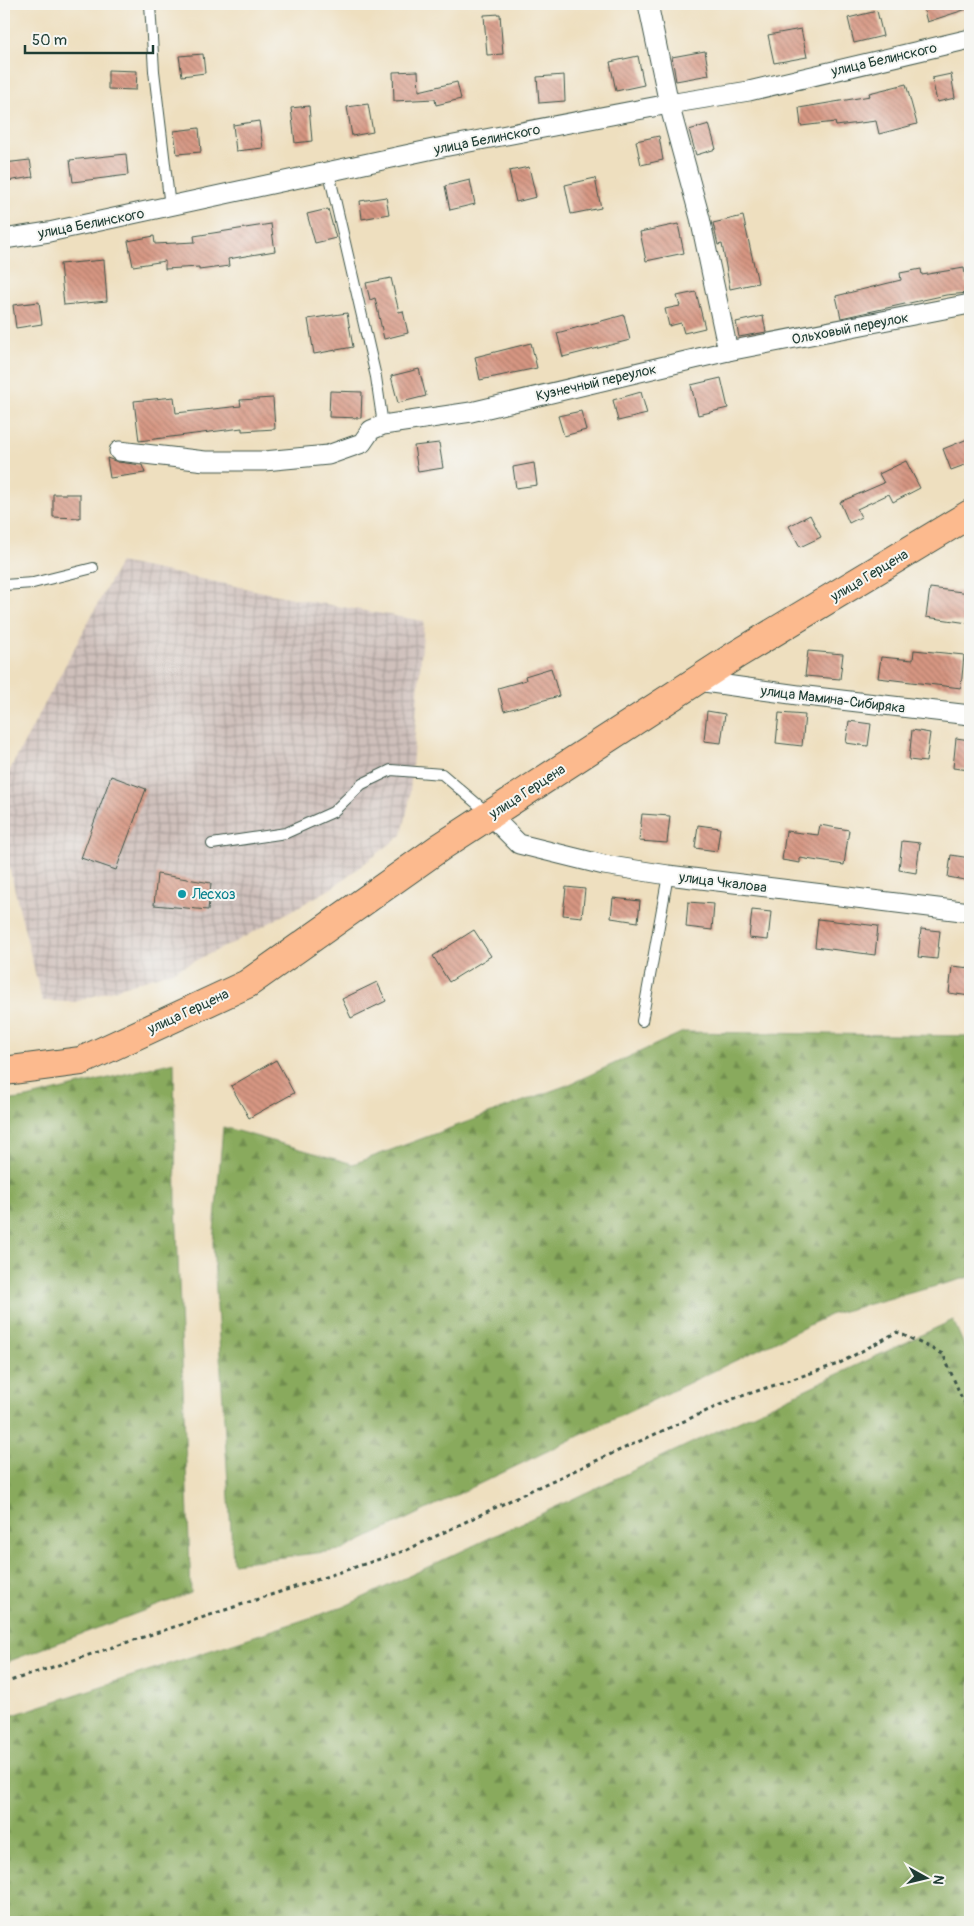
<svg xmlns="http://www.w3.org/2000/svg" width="974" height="1926" font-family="Pangolin,sans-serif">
  <defs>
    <pattern id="industrial-grid" width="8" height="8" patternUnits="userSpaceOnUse" patternTransform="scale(1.25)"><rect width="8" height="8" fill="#cfc0bb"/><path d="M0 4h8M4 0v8" fill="none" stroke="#a79d99"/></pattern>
    <pattern id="forest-firs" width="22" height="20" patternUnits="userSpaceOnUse" patternTransform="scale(1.25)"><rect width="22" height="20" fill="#89aa5d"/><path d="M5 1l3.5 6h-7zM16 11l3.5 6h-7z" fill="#6f8c4e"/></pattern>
    <pattern id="building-back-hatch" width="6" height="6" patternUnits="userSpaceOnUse" patternTransform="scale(1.25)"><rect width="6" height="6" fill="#d79682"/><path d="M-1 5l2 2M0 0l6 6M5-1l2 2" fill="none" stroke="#ae7c6b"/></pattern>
  </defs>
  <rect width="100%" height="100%" fill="#f6f6f2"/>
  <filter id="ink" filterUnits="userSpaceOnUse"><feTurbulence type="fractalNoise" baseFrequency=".02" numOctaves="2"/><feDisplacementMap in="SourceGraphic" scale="10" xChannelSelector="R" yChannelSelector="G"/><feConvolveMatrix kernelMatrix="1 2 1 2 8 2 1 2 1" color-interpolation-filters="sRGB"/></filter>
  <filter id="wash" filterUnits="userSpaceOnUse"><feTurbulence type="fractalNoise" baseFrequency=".0096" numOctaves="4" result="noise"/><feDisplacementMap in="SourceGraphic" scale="20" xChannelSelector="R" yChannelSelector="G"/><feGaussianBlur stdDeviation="1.12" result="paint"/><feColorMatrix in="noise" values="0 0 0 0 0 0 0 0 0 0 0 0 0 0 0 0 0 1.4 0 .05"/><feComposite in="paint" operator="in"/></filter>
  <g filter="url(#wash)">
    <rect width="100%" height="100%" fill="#eedfbf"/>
    <!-- industrial -->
    <path fill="url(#industrial-grid)" d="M120 562 302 600 424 621 409 803 402 835 332 888 237 941 173 971 75 1002 42 1001 4 846V781Z"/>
    <!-- forest -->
    <g fill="url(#forest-firs)" stroke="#547448">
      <path d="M683 1032 970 1036V1277L832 1314 342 1550 233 1563 213 1243 223 1127 353 1164 570 1084Z"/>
      <path d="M174 1062 176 1204 191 1593 4 1663V1101L27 1098Z"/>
      <path d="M953 1320 970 1359V1922H4V1718L343 1607Z"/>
    </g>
    <g id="blocks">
      <!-- building -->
      <g fill="url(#building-back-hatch)">
        <path d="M922 4H970V8L927 22Z"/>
        <path d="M877 11 883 36 854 43 848 18Z"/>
        <path d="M500 14 503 54 487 55 484 15Z"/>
        <path d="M801 29 807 57 774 63 768 35Z"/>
        <path d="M705 51 709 75 676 81 672 57Z"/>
        <path d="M203 54 205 73 182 76 179 56Z"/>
        <path d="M638 56 644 85 616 91 610 62Z"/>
        <path d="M108 70 137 71 136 90 108 89Z"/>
        <path d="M418 71 419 91 457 82 461 99 436 105 435 99 394 101 393 72Z"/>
        <path d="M951 74 955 98 937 102 932 78Z"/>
        <path d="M564 75 565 101 539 103 537 77Z"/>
        <path d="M906 84 917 124 879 134 876 121 836 126 835 122 801 126 799 108 870 96 869 93Z"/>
        <path d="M368 104 373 132 352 136 347 107Z"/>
        <path d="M309 106 312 141 295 143 291 108Z"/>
        <path d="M259 121 263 148 236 151 233 125Z"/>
        <path d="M709 124 716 149 696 155 689 130Z"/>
        <path d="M199 128 201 152 177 154 174 131Z"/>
        <path d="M659 136 663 160 641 165 636 141Z"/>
        <path d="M126 154 128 175 73 182 70 160Z"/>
        <path d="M30 160 33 177 7 181 4 163Z"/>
        <path d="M529 167 536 197 516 202 509 171Z"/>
        <path d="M595 178 601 208 571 214 565 185Z"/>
        <path d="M470 180 475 204 450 210 445 186Z"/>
        <path d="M386 197 389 214 362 219 360 201Z"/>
        <path d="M328 209 336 238 315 243 307 214Z"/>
        <path d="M743 216 758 283 730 289 722 244 718 245 713 223Z"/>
        <path d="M271 224 275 251 228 259 229 266 199 270V267L165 269V261L133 266 128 241 154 236 155 244 195 242 194 236Z"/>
        <path d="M678 224 684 253 646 261 640 232Z"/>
        <path d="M104 260 107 301 64 305 60 264Z"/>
        <path d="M964 268 968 293 946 295 841 318 836 296 901 280 900 273 921 269 922 275Z"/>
        <path d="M391 278 399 312 403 311 408 333 384 339 375 298 370 300 366 283Z"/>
        <path d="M696 292 705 328 684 333 681 323 669 326 665 309 680 306 677 296Z"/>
        <path d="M39 302 42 324 16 328 13 305Z"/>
        <path d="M347 313 353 347 314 354 308 319Z"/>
        <path d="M624 315 630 340 563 357 557 333Z"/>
        <path d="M763 316 766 332 739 337 736 322Z"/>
        <path d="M531 343 537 368 480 380 475 357Z"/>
        <path d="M419 369 426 396 398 403 391 376Z"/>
        <path d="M721 378 728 408 698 415 691 385Z"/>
        <path d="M330 391 362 392 361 418 329 417Z"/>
        <path d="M641 392 647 414 618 421 613 400Z"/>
        <path d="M174 397 176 413 241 406 240 400 273 398 275 429 242 431V428L139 441 134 401Z"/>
        <path d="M581 411 586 430 564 436 558 416Z"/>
        <path d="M970 438V463L951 470 943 449Z"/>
        <path d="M439 443 443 468 418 472 414 446Z"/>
        <path d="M107 458 118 462 142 465 145 473 110 478Z"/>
        <path d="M906 461 920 488 893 502 889 494 857 509 861 517 849 523 840 502 884 483 879 474Z"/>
        <path d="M534 463 537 485 516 488 513 467Z"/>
        <path d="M53 494H80V518L53 517Z"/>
        <path d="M810 515 821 537 800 547 789 526Z"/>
        <path d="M930 588 970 593 968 623 926 617Z"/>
        <path d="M914 650 964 655 961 688 878 678 881 657 913 660Z"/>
        <path d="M808 651 843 654 840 679 805 676Z"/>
        <path d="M551 668 559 696 504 711 498 688 526 680 525 676Z"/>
        <path d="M707 711 725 714 721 743 704 741Z"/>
        <path d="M779 713 805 715 802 746 776 743Z"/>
        <path d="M849 721 871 724 868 746 846 743Z"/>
        <path d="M912 730 930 733 926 762 909 760Z"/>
        <path d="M956 738 970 740V770L953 768Z"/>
        <path d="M111 776 146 789 116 870 81 858Z"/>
        <path d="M642 814 670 816 667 843 639 841Z"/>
        <path d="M698 825 720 828 717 851 695 848Z"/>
        <path d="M820 825 849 830 844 865 800 858V863L782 860 786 831 818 835Z"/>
        <path d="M902 841 920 843 916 873 899 870Z"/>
        <path d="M951 855 970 858V881L948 877Z"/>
        <path d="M157 874 211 883 208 910 154 905Z"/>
        <path d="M566 887 585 889 582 917 563 915Z"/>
        <path d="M613 898 640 901 638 922 611 918Z"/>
        <path d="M688 902 714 904 712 930 686 927Z"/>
        <path d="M752 910 771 912 768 940 749 938Z"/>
        <path d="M818 919 878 926 875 955 815 947Z"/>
        <path d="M921 929 940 931 937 959 918 957Z"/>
        <path d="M474 930 491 956 449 982 433 956Z"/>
        <path d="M952 966 970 968V996L949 993Z"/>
        <path d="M377 982 386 1001 351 1018 342 999Z"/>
        <path d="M276 1060 294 1093 249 1118 231 1086Z"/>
      </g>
    </g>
  </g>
  <g filter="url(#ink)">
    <use href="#blocks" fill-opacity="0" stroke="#3e5549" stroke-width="1"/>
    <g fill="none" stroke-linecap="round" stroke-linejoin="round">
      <!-- lane casing -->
      <g stroke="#3e5549" stroke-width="12">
        <g id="lane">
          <path d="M150 4 154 71 170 207"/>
          <path d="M329 173 376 377 383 425"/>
          <path d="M4 585 33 583 93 568"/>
          <path d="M212 844 286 833 333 812 362 784 391 770 442 774 489 814"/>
          <path d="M642 1021 668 875"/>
        </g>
      </g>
      <!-- street casing -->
      <g stroke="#3e5549" stroke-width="21">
        <g id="street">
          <path d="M648 4 669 104 700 218 728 351"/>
          <path d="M4 239 49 232 438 148 669 104 749 91 970 39"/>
          <path d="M119 451 205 461H264L328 455 362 443 371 430 383 425 471 412 728 351 970 304"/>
          <path d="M697 681 798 695 970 715"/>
          <path d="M490 815 519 844 604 865 668 875 970 912"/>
        </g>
      </g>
      <!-- primary casing -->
      <g stroke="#3e5549" stroke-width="30">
        <path id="primary" d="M4 1071 81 1061 247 984 442 846 736 655 970 514"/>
      </g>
      <!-- path -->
      <path stroke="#3e5549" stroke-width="3" stroke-dasharray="4 4" stroke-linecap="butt" d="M4 1683 407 1550 536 1488 733 1399 838 1364 897 1332 943 1354 963 1401 970 1405"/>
      <!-- lane -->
      <use href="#lane" stroke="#fff" stroke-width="10"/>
      <!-- street -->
      <use href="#street" stroke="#fff" stroke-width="19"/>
      <!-- primary -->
      <use href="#primary" stroke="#fcba8e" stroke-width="28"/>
    </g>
  </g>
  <!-- markers -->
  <circle fill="#0f9aa8" stroke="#f6f6f2" stroke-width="2" cx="182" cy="894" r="5"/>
  <g text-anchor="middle" stroke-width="4" stroke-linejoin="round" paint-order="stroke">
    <!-- street labels -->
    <g font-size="14" fill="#1f3d34" stroke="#f6f6f2">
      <text transform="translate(884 59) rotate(-13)" y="5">улица Белинского</text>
      <text transform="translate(487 139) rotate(-11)" y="5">улица Белинского</text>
      <text transform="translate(91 223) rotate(-11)" y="5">улица Белинского</text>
      <text transform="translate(850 328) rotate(-11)" y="5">Ольховый переулок</text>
      <text transform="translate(596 382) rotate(-13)" y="5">Кузнечный переулок</text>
      <text transform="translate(869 575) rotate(-31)" y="5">улица Герцена</text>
      <text transform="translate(833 699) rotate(7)" y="5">улица Мамина-Сибиряка</text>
      <text transform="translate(527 791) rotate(-33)" y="5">улица Герцена</text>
      <text transform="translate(723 882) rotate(7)" y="5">улица Чкалова</text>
      <text transform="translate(188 1011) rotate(-25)" y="5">улица Герцена</text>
    </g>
    <!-- culture labels -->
    <g font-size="14" fill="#0d838f" stroke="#f6f6f2" text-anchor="start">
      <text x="192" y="899">Лесхоз</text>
    </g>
  </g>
  <!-- margin -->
  <rect width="974" height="1926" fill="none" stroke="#f6f6f2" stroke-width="20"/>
  <!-- north arrow -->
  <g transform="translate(926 1878) rotate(98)" stroke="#f6f6f2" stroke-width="4" paint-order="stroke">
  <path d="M0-4L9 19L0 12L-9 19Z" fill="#1f3d34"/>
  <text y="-8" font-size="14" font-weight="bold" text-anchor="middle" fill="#1f3d34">N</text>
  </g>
  <!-- scale -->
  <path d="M25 45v8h128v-8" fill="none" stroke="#1f3d34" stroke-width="2.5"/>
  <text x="32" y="45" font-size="15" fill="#1f3d34" stroke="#f6f6f2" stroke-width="4" paint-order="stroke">50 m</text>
</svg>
